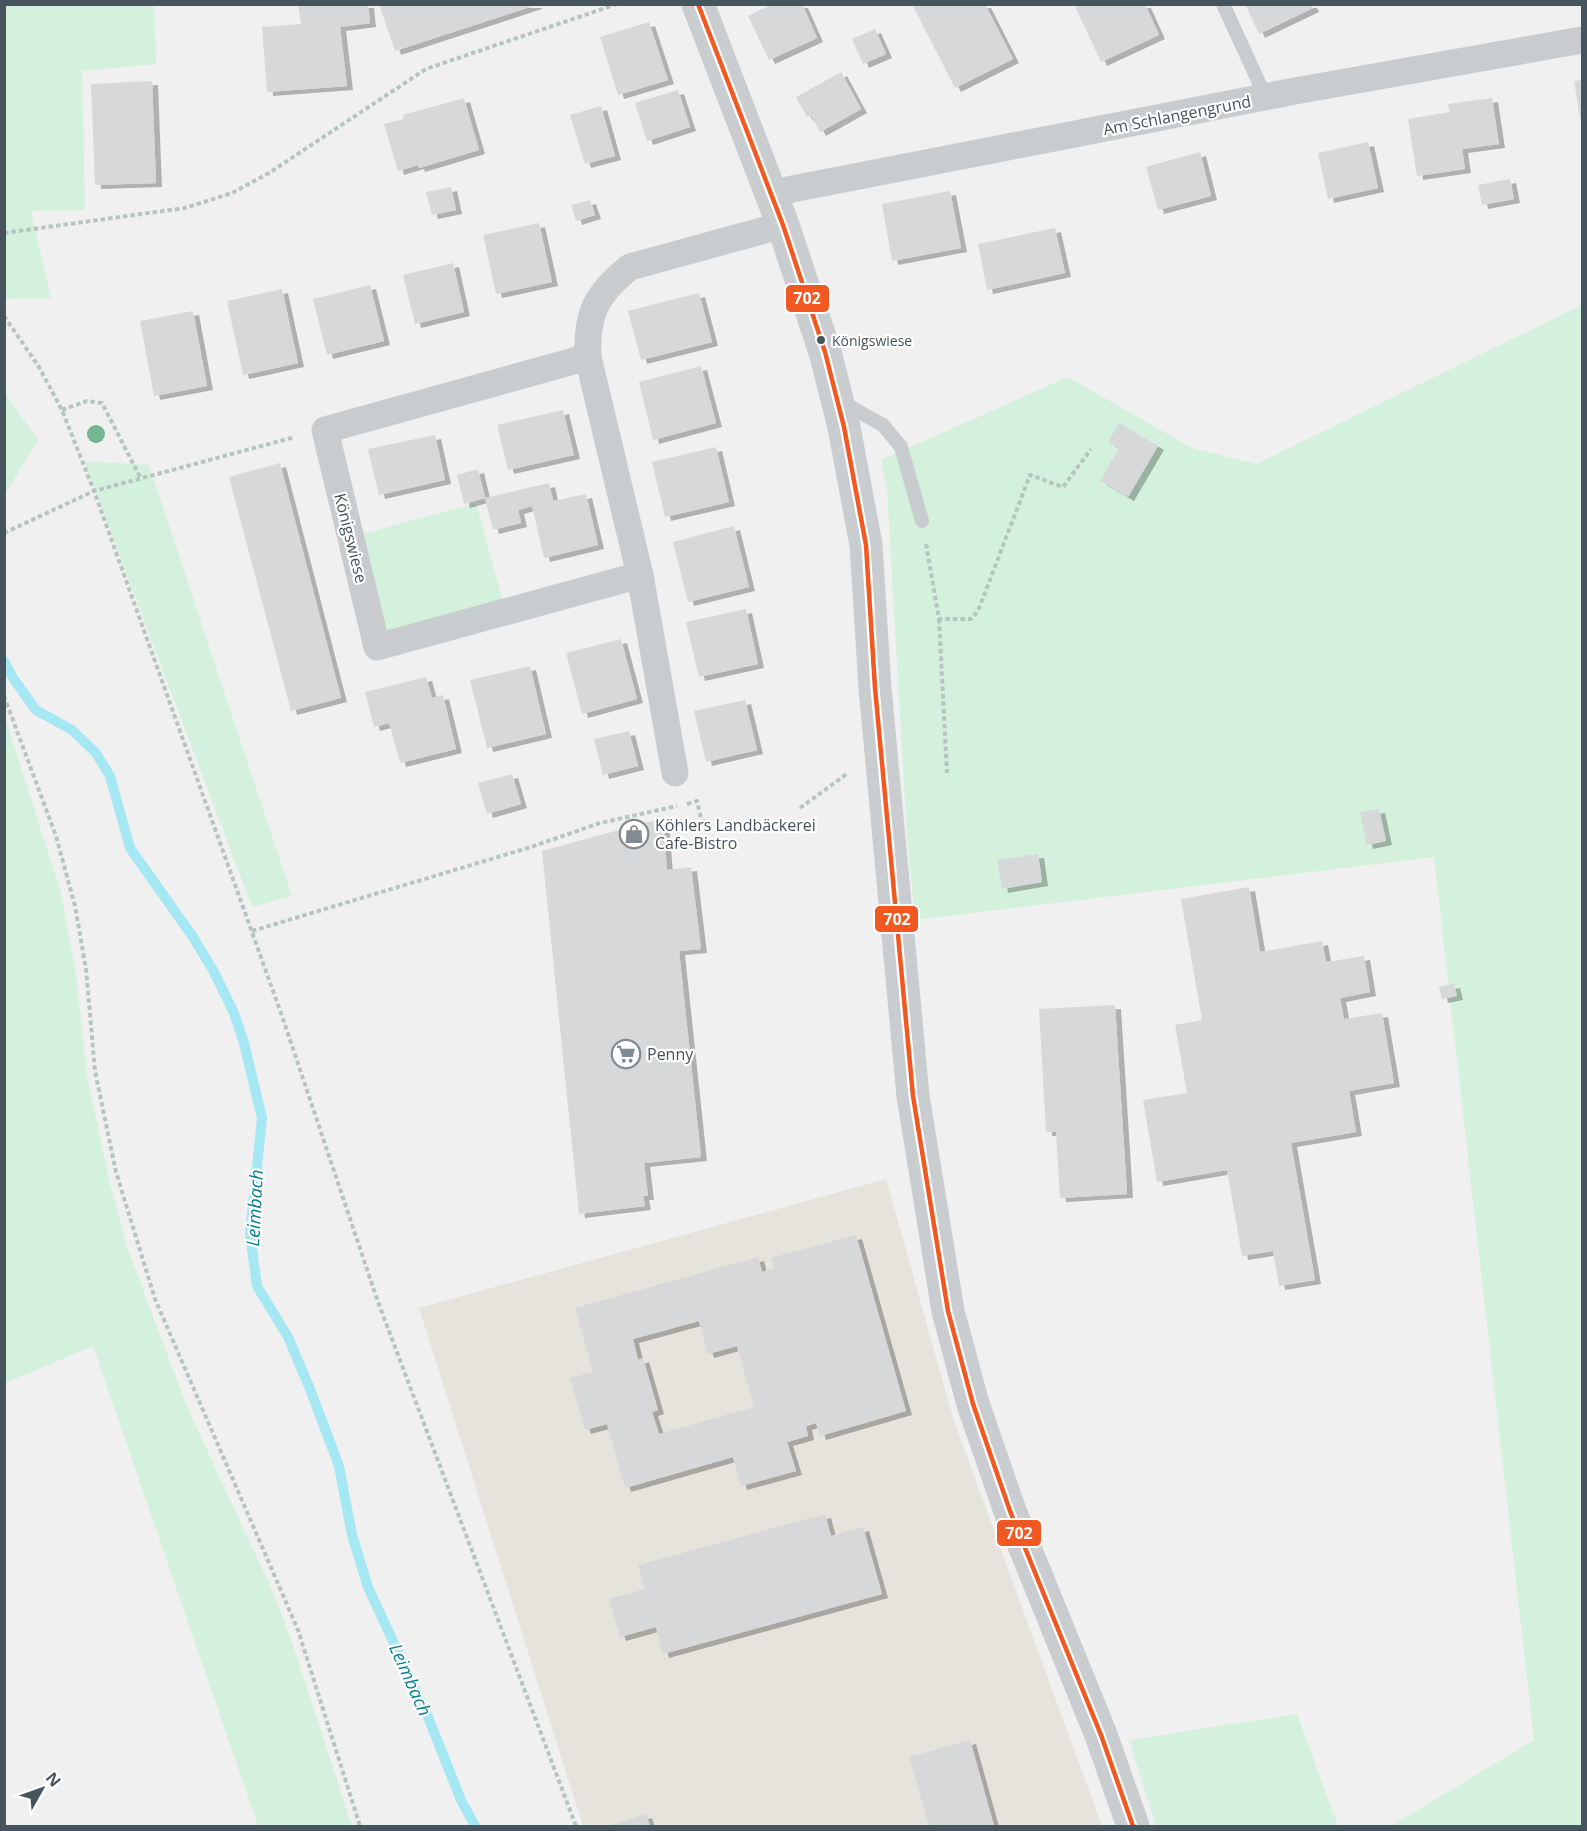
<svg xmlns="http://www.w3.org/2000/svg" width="1587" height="1831" font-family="'Open Sans',sans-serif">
  <defs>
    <filter id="shadow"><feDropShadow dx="6" dy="4" stdDeviation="0" flood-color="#0004"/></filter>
  </defs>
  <rect width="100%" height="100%" fill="#f1f0f0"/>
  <!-- commercial -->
  <path fill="#e6e3dd" d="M886 1179 954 1421 1102 1826H583L419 1308Z"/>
  <!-- green -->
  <g fill="#d3f1dc">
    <path d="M4 5H154L156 64 82 71 85 210 31 211 51 298 5 299Z"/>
    <path d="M1582 305V1826H1391L1534 1740 1434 857 915 920 907 837 887 489 881 460 1068 377 1192 448 1256 464Z"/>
    <path d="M4 392 38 440 5 494H4Z"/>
    <path d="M84 461 149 465 292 896 252 907Z"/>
    <path d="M476 503 503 602 383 635 355 536Z"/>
    <path d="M5 717 61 893 76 975 87 1075 108 1176 128 1250 187 1407 272 1590 293 1645 352 1826H258L93 1346 5 1383Z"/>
    <path d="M1297 1714 1338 1826H1156L1129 1740Z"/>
  </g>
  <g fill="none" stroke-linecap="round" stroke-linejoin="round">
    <!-- stream -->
    <path stroke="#a5e7f2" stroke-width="10" d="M4 661 13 678 36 710 72 730 96 753 110 776 130 848 193 937 214 972 234 1013 244 1043 262 1118 250 1234 257 1286 288 1337 310 1389 339 1466 352 1535 368 1587 428 1717 461 1800 475 1826"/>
  </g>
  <!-- building -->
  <g fill="#d7d8d9" fill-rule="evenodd" filter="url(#shadow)">
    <path d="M298 4H368L370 23 340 27 347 86 267 92 262 27 301 24Z"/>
    <path d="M379 4H536V5L395 51Z"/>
    <path d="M773 4H802L817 38 769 60 748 16Z"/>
    <path d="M912 4H985L1013 59 955 88Z"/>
    <path d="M1074 4H1145L1159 35 1101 62Z"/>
    <path d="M1245 4H1311L1313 8 1259 34Z"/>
    <path d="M649 22 668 80 618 95 600 37Z"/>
    <path d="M875 29 886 54 863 64 852 39Z"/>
    <path d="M841 72 861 109 820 132 811 115 807 117 796 97Z"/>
    <path d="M1582 80V123L1581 124 1574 81Z"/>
    <path d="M152 81 156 183 95 185 91 84Z"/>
    <path d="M678 90 690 127 647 141 635 103Z"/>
    <path d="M464 98 479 150 419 168 418 165 398 171 384 124 404 119 403 115Z"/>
    <path d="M1492 98 1499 144 1462 149 1465 169 1417 176 1408 119 1450 112 1448 104Z"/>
    <path d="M601 106 615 156 585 164 570 115Z"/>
    <path d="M1368 142 1378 188 1328 199 1318 153Z"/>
    <path d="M1200 152 1211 196 1158 210 1146 167Z"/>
    <path d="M1510 179 1514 199 1482 205 1478 185Z"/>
    <path d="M451 187 456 210 432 215 426 192Z"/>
    <path d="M950 191 961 248 892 261 882 204Z"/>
    <path d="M590 200 595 215 576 221 571 205Z"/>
    <path d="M539 223 552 282 496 294 483 235Z"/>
    <path d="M1055 228 1065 273 987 290 978 244Z"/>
    <path d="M453 263 464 312 415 324 403 275Z"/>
    <path d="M370 285 384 341 327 355 313 299Z"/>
    <path d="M282 289 298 363 243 375 227 301Z"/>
    <path d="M699 293 712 342 641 360 628 311Z"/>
    <path d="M193 311 207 386 154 396 140 321Z"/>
    <path d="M701 366 716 423 653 440 639 382Z"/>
    <path d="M563 410 574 455 508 470 497 425Z"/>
    <path d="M1119 423 1158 446 1128 497 1100 481 1119 448 1108 442Z"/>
    <path d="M435 435 445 480 379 495 368 449Z"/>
    <path d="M716 447 729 502 665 517 652 462Z"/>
    <path d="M280 463 341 698 291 711 229 477Z"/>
    <path d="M478 469 485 498 464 504 457 475Z"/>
    <path d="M549 483 553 501 586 494 598 545 544 558 532 506 518 510 521 523 493 530 485 498Z"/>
    <path d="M734 526 749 587 688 602 673 542Z"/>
    <path d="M746 609 758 664 699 677 686 622Z"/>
    <path d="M621 639 637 699 582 714 566 653Z"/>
    <path d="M530 666 546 734 487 748 470 680Z"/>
    <path d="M426 677 432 698 443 695 456 749 400 763 389 723 374 727 365 692Z"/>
    <path d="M745 700 757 750 706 762 694 711Z"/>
    <path d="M629 731 638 766 603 775 594 739Z"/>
    <path d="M512 774 521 804 487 814 478 783Z"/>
    <path d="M1379 809 1386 841 1367 845 1360 812Z"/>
    <path d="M663 818 667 870 691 867 701 949 679 951 701 1157 644 1163 648 1196H643L645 1206 579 1214 542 851Z"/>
    <path d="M1038 854 1042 882 1002 889 997 860Z"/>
    <path d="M1249 887 1260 952 1322 941 1326 962 1364 956 1370 992 1340 998 1344 1019 1382 1013 1394 1083 1349 1091 1356 1132 1291 1143 1315 1280 1279 1286 1273 1251 1242 1256 1227 1170 1157 1182 1143 1100 1187 1093 1175 1025 1202 1020 1181 899Z"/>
    <path d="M1454 984 1457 996 1442 999 1439 987Z"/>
    <path d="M1115 1005 1127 1194 1060 1198 1056 1132H1046L1039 1009Z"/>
    <path d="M856 1235 906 1411 820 1436 816 1423 806 1426 808 1436 787 1442 796 1471 741 1486 733 1457 625 1488 607 1424 585 1430 570 1378 593 1372 575 1308 758 1257 762 1272 774 1268 771 1258ZM699 1321 708 1354 737 1346 754 1407 659 1434 652 1412 658 1410 643 1358 638 1360 633 1339Z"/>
    <path d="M825 1514 831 1536 863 1527 882 1594 663 1654 656 1627 620 1637 609 1599 645 1589 638 1565Z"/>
    <path d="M970 1740 994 1826H929L909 1757Z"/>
    <path d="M646 1814 650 1826H608Z"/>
  </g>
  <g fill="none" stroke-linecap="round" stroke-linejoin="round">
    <!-- path -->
    <g stroke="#b7c5c0" stroke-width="4" stroke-dasharray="4.5 3" stroke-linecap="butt">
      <path d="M4 233 185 208 232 193 269 173 426 69 617 4"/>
      <path d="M4 316 39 367 62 410 94 491 282 1016 378 1302 576 1826"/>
      <path d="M62 410 87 401 102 403 140 477"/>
      <path d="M4 533 94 491 295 437"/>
      <path d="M926 544 939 619H971L978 611 1030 475 1063 487 1091 449"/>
      <path d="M939 619 947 773"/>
      <path d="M4 696 56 836 75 906 86 969 95 1071 116 1172 155 1299 298 1630 360 1826"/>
      <path d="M687 804 697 801 701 818 712 831"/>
      <path d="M800 808 848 773"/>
      <path d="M252 931 531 847 600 823 677 806"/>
    </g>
    <!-- lane -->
    <g stroke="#c9cccf" stroke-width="14">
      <path d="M1223 4 1266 98"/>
      <path d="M843 403 883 425 901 447 922 521"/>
    </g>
    <!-- street -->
    <g stroke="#c9cccf" stroke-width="27">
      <path d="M772 193 1295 91 1582 40"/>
      <path d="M588 357 325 430 377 647 640 575"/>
      <path d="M675 773 640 575 588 357C586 314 596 294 630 267L783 225"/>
    </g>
    <!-- secondary -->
    <path stroke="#cacdd0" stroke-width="33" d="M698 4 783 225 825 352 844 427 866 545 875 688 913 1096 948 1311 973 1404 1010 1511 1101 1735 1133 1826"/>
    <!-- bus-1 casing -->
    <g stroke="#fff" stroke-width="9">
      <path id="bus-1" d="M698 4 783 225 825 352 844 427 866 545 875 688 913 1096 948 1311 973 1404 1010 1511 1101 1735 1133 1826"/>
    </g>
    <!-- bus-1 -->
    <use href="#bus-1" stroke="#f25922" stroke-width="4.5"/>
  </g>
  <!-- trees -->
  <circle fill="#75b691" cx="96" cy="434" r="9"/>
  <!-- icons -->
  <defs>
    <g id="shop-ring" transform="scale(1.5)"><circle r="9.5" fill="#fff" stroke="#828b91" stroke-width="1.5"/><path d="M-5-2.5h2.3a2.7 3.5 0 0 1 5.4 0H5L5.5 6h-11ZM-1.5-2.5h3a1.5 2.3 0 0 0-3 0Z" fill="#828b91"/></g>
    <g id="supermarket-ring" transform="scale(1.5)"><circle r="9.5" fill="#fff" stroke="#828b91" stroke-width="1.5"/><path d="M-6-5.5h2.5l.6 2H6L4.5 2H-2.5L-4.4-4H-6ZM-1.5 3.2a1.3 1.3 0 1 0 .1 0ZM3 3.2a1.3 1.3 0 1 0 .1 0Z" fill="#828b91"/></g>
  </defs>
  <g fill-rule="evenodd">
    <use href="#shop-ring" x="634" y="834"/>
    <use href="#supermarket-ring" x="626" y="1054"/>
  </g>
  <!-- markers -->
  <circle fill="#46545e" stroke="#fff" stroke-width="2" cx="821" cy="340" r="5"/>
  <g text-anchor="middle" stroke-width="4.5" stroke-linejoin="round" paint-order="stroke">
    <!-- bus labels -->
    <g font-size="14" fill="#46545e" stroke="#fff" text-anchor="start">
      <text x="832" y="346">Königswiese</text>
    </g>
    <!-- street labels -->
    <g font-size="16" fill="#46545e" stroke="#fff">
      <text transform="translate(1177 115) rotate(-11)" y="6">Am Schlangengrund</text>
      <text transform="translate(351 538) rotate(76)" y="6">Königswiese</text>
    </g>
    <!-- poi labels -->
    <g font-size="16" fill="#46545e" stroke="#fff" text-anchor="start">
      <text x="655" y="831">Köhlers Landbäckerei<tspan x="655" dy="18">Cafe-Bistro</tspan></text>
      <text x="647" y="1060">Penny</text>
    </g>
    <!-- water labels -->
    <g font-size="18" font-style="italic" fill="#047f94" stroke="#fff">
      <text transform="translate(255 1208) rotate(-87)" y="6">Leimbach</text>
      <text transform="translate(410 1680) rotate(66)" y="6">Leimbach</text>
    </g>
  </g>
  <g stroke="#fff" stroke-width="2">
    <rect x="785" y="284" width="45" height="29" rx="6" fill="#f25922"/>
    <rect x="874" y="905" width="45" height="28" rx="6" fill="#f25922"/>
    <rect x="996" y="1519" width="46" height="28" rx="6" fill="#f25922"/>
  </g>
  <g font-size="16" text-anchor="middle" font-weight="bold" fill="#fff">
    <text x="807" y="304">702</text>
    <text x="897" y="925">702</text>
    <text x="1019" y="1539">702</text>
  </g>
  <!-- border -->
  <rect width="1587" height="1831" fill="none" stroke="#46545e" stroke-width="12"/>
  <!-- north arrow -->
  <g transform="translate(42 1789) rotate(50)" stroke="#ffffff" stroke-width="4.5" paint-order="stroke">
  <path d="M0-4.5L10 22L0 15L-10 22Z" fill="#46545e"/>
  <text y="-9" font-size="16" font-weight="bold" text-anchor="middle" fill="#46545e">N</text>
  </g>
</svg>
